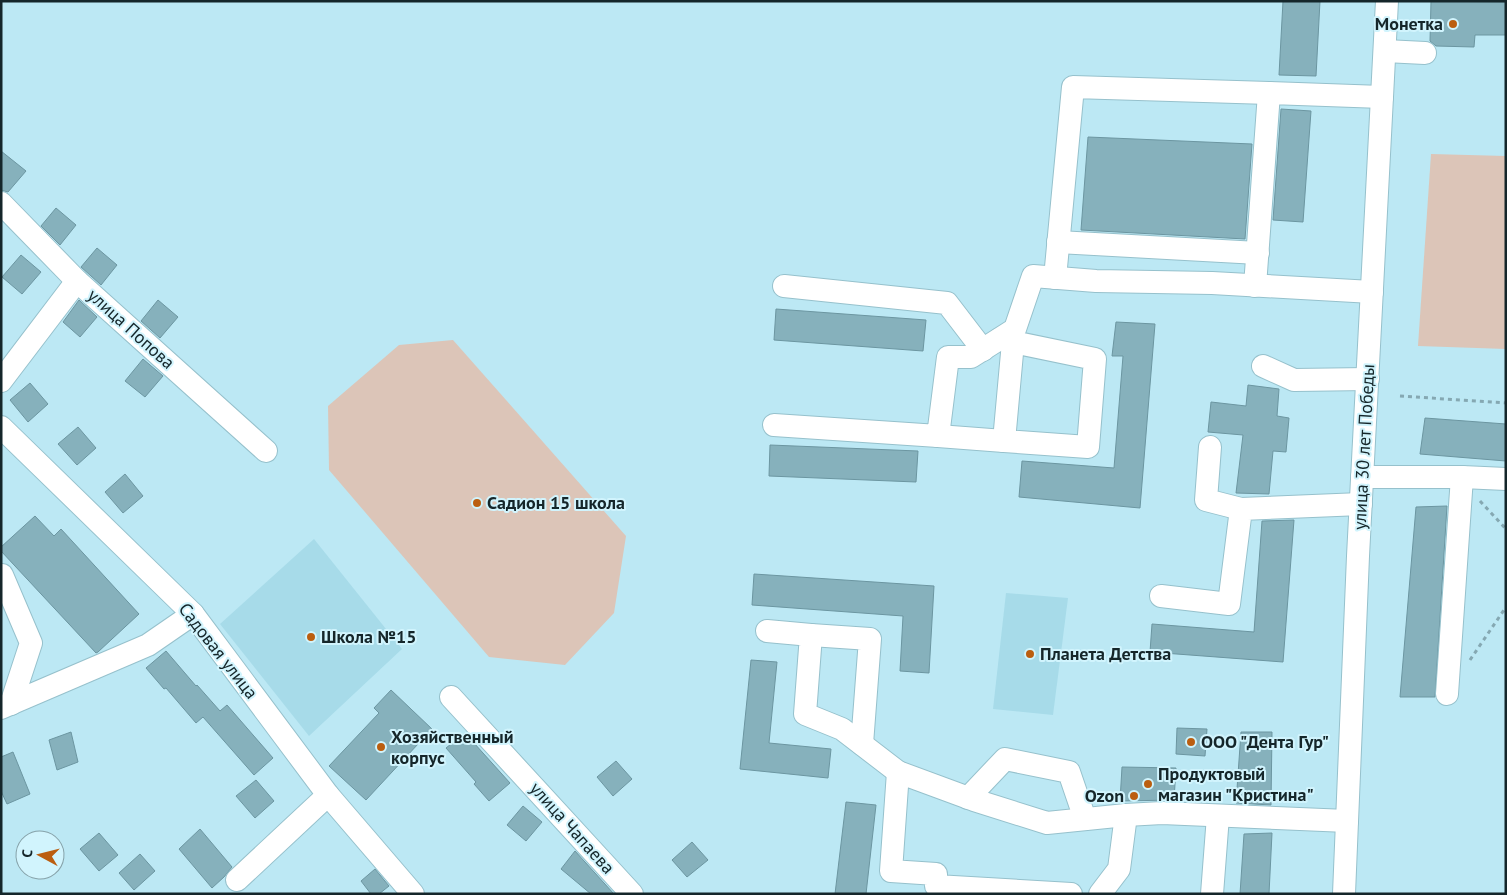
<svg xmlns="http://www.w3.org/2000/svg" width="1507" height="895" font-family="'PT Sans',sans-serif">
  <rect width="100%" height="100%" fill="#bce8f4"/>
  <!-- built -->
  <g fill="#a7dbe9">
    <path d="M314 539 402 649 309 736 220 624Z"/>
    <path d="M1006 593 1068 598 1053 715 993 709Z"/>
  </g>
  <!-- green -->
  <g fill="#dcc5b8">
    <path d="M1431 154 1506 156V349L1418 346Z"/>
    <path d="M453 340 626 536 614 613 565 665 489 657 329 470 328 406 399 345Z"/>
  </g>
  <!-- building -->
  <g fill="#86b1bc" stroke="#6c96a1">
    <path d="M1283 1H1320L1316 76 1279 75Z"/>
    <path d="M1431 1 1506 2V35H1475L1474 47 1436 46 1430 41Z"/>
    <path d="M1281 109 1311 111 1303 222 1273 220Z"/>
    <path d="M1088 137 1252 144 1245 239 1081 230Z"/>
    <path d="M1 151 26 171 8 192 1 190Z"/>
    <path d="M56 208 76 225 60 245 41 226Z"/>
    <path d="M97 248 117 265 101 285 81 267Z"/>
    <path d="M21 255 41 272 22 294 2 277Z"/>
    <path d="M79 300 97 317 80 337 63 322Z"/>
    <path d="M158 300 178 317 160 338 141 321Z"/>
    <path d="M776 309 926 320 923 351 774 340Z"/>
    <path d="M1116 322 1155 324 1140 508 1019 497 1022 461 1114 468 1123 356H1112Z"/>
    <path d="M143 359 163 376 145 397 125 381Z"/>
    <path d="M30 383 48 404 28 422 10 400Z"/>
    <path d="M1248 385 1279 389 1277 416 1289 418 1286 452 1273 451 1269 494 1236 493 1243 435 1208 432 1211 402 1246 406Z"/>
    <path d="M1425 418 1506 424V461L1420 454Z"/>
    <path d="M78 427 96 448 77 465 58 444Z"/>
    <path d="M770 445 918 451 916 482 769 476Z"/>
    <path d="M125 474 143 496 123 513 105 492Z"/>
    <path d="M1447 506 1435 697H1400L1416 507Z"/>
    <path d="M35 516 54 536 61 529 139 614 98 652 96 653 1 551V547Z"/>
    <path d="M1294 520 1283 662 1150 652 1152 624 1254 632 1262 521Z"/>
    <path d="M754 574 934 586 929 673 900 671 903 616 752 605Z"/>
    <path d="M166 651 196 686 197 685 220 711 227 705 273 758 254 775 203 717 196 723 166 688 164 689 146 668Z"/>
    <path d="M751 660 777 662 769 743 831 749 828 778 740 769Z"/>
    <path d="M391 690 432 729 366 800 329 766 379 713 374 708Z"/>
    <path d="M1177 728 1207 729 1205 756 1176 754Z"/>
    <path d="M71 732 78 762 57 770 49 740Z"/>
    <path d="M1241 732H1272L1271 805 1236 803Z"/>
    <path d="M465 733 510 783 489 801 474 784 476 782 446 748Z"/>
    <path d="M13 752 30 794 7 804 1 791V757Z"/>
    <path d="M616 761 632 779 613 796 597 777Z"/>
    <path d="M1122 767 1176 768 1174 800 1120 801Z"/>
    <path d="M256 780 274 801 255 818 236 796Z"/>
    <path d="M846 802 876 805 866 894H835Z"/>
    <path d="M523 806 542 822 526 841 507 825Z"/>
    <path d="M200 829 232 867 224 877 212 888 179 849Z"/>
    <path d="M99 833 118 855 99 871 80 849Z"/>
    <path d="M1272 833 1269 894H1240L1244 834Z"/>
    <path d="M692 842 708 860 687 877 672 860Z"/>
    <path d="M575 851 614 894H591L561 869Z"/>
    <path d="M140 854 155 871 134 890 119 873Z"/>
    <path d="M375 869 389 886 379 894H371L361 881Z"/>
  </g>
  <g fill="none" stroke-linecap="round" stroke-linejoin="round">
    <!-- minor casing -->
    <g stroke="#96c1cc" stroke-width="24">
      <g id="minor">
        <path d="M1385 51 1425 53"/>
        <path d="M1 203 77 281 266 451"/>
        <path d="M1058 242 1258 253"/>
        <path d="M1055 278 1073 87 1269 93"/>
        <path d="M784 286 947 303 983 350"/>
        <path d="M1255 286 1269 93 1382 97"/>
        <path d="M1000 339 1013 342 1095 359 1088 447 1004 441 1013 342"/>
        <path d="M1263 366 1294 380 1368 379"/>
        <path d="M1 381 77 281"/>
        <path d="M774 425 938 436 948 357H971L1015 329 1033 276 1096 281 1212 283 1372 292"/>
        <path d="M1 427 193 614 328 795 413 894"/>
        <path d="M938 436 1004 441"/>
        <path d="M1210 447 1206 500 1241 509"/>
        <path d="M1362 477H1462L1447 694"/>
        <path d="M1462 477 1506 479"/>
        <path d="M2 575 31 643 11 704"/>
        <path d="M1161 596 1229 604 1241 509 1361 504"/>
        <path d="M767 631 811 635 805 714 842 729 898 772"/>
        <path d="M811 635 870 639 862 744"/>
        <path d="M451 697 632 894"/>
        <path d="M1 708 148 645 193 614"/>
        <path d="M968 798 1005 759 1069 772 1085 819"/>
        <path d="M237 880 328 795"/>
        <path d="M1071 894 936 886V874L891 871 898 772 974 800 1047 823 1126 815"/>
        <path d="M1100 894 1119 869 1126 815 1162 813 1347 821"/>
        <path d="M1212 894 1218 816"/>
        <path d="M1344 894 1358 556 1387 1"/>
      </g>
    </g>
    <!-- path -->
    <g stroke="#85a8b2" stroke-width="3" stroke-dasharray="4 4" stroke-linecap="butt">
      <path d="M1400 396 1506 403"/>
      <path d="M1480 501 1506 529"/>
      <path d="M1470 660 1506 607"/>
    </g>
    <!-- minor -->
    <use href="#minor" stroke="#fff" stroke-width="22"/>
  </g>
  <!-- markers -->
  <g fill="#bb5e10" stroke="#d1f4fd" stroke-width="2">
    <circle cx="1453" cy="24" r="5"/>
    <circle cx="477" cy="503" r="5"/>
    <circle cx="311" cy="637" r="5"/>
    <circle cx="1030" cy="654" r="5"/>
    <circle cx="1191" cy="742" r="5"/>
    <circle cx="381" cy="747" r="5"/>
    <circle cx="1148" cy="784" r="5"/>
    <circle cx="1134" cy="796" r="5"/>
  </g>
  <g text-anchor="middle" stroke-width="4" stroke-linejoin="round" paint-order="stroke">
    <!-- poi labels -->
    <g font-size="18" font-weight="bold" fill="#15262a" stroke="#d1f4fd" text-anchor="start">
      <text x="1443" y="30" text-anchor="end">Монетка</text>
      <text x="487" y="509">Садион 15 школа</text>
      <text x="321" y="643">Школа №15</text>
      <text x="1040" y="660">Планета Детства</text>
      <text x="391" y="743">Хозяйственный<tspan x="391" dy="21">корпус</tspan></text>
      <text x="1201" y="748">ООО "Дента Гур"</text>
      <text x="1158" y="780">Продуктовый<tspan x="1158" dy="21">магазин "Кристина"</tspan></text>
      <text x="1124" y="802" text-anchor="end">Ozon</text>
    </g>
    <!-- street labels -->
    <g font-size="18" fill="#15262a" stroke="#d1f4fd">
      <text transform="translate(131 329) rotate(42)" y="6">улица Попова</text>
      <text transform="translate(1364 447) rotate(-87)" y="6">улица 30 лет Победы</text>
      <text transform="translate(218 651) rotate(52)" y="6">Садовая улица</text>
      <text transform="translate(572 828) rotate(48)" y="6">улица Чапаева</text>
    </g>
  </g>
  <!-- border -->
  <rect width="1507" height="895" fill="none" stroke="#15262a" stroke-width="5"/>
  <!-- north arrow -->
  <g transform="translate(40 855) rotate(277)"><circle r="24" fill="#d1f4fd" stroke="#86a2a9"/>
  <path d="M0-4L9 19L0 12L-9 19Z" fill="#bb5e10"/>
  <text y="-8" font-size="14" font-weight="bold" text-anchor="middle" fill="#15262a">С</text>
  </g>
</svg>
